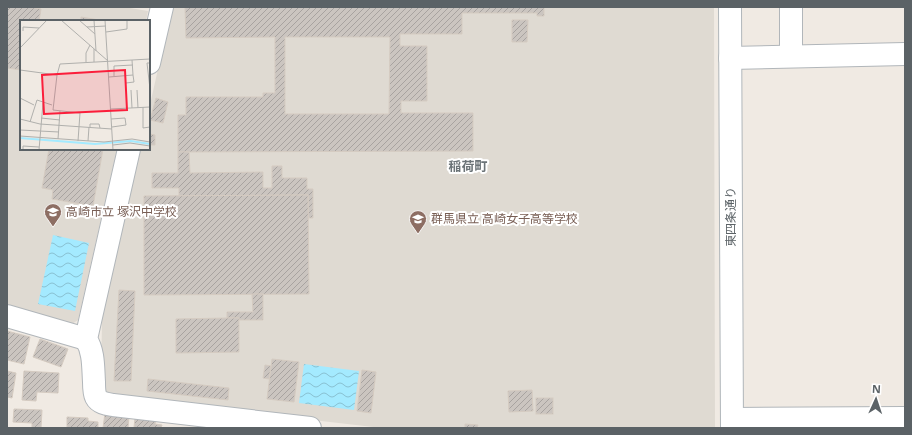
<svg xmlns="http://www.w3.org/2000/svg" width="912" height="435" font-family="'Open Sans','Noto Sans JP',sans-serif">
  <defs>
    <pattern id="water-waves" width="16" height="10" patternUnits="userSpaceOnUse"><rect width="16" height="10" fill="#a4eaff"/><path d="M0 5q4-4 8 0t8 0" fill="none" stroke="#89c1d2"/></pattern>
    <pattern id="building-hatch" width="6" height="6" patternUnits="userSpaceOnUse"><rect width="6" height="6" fill="#cbc5c0"/><path d="M-1 1l2-2M0 6l6-6M5 7l2-2" fill="none" stroke="#a8a3a0"/></pattern>
  </defs>
  <rect width="100%" height="100%" fill="#f0eae3"/>
  <!-- education -->
  <g fill="#dfdad2">
    <path d="M7 7H124L148 11 146 21H21V149H117L78 320 72 324 7 305Z"/>
    <path d="M172 7H714L715 428H382L114 397 101 388 102 318 140 149H149V109Z"/>
  </g>
  <!-- water -->
  <g fill="url(#water-waves)">
    <path d="M53 235 89 243 75 311 38 304Z"/>
    <path d="M304 364 359 371 354 410 299 403Z"/>
  </g>
  <!-- building -->
  <g fill="url(#building-hatch)" stroke="#d5cbc1" fill-rule="evenodd">
    <path d="M7 7H29L41 9 39 21H21V70L7 68Z"/>
    <path d="M185 7H560H544V16H537V13H462V34H400V46H427V101H401V113H473V151L178 152V115H186V97H263V93H275V37L186 38ZM285 37H390L389 114H285Z"/>
    <path d="M81 17 105 21H81Z"/>
    <path d="M512 20H528L527 42H512Z"/>
    <path d="M156 98 168 102 163 123 150 120Z"/>
    <path d="M149 134 155 135V145H149Z"/>
    <path d="M49 149H103L93 206 52 199 53 190 42 188Z"/>
    <path d="M178 152H189L190 173 263 172V188H272V166H282V178H307V189H313V218H308V195L179 196V188H152V173H178Z"/>
    <path d="M308 195 309 294 144 295V196Z"/>
    <path d="M119 290 135 291 131 381H114Z"/>
    <path d="M252 294H263V320H239V318H227V312H253Z"/>
    <path d="M227 318H239V352L176 353V319Z"/>
    <path d="M7 331 30 337 24 364 7 360Z"/>
    <path d="M40 339 68 349 61 367 33 357Z"/>
    <path d="M272 359 299 362 294 402 267 399Z"/>
    <path d="M265 365 271 366 269 379 263 378Z"/>
    <path d="M362 370 376 372 371 413 357 411Z"/>
    <path d="M7 371 16 373 12 398 7 397Z"/>
    <path d="M24 371 59 373 58 393 37 392 36 401 22 400Z"/>
    <path d="M148 379 229 388 228 400 147 391Z"/>
    <path d="M532 390 533 411 509 412 508 391Z"/>
    <rect x="536" y="398" width="17" height="16"/>
    <path d="M14 409 42 410 41 428H32V423L13 422Z"/>
    <path d="M105 413 129 416 128 428H103Z"/>
    <path d="M67 417 88 418V421L98 422V428H67Z"/>
    <path d="M135 417 156 419 155 424 162 425 161 428H134Z"/>
    <path d="M465 424 478 425 477 428H465Z"/>
  </g>
  <g fill="none" stroke-linecap="round" stroke-linejoin="round">
    <!-- street casing -->
    <g stroke="#b1b6ba" stroke-width="24">
      <g id="street">
        <path d="M791 56V7"/>
        <path d="M730 58 905 54"/>
        <path d="M149 63 162 7"/>
        <path d="M129 149 86 339C94 352 93 367 94 382 94 386 94 393 96 397 99 403 107 404 113 405L310 428"/>
        <path d="M7 316 86 339"/>
        <path d="M732 419 905 418"/>
      </g>
    </g>
    <!-- secondary casing -->
    <g stroke="#b0b6ba" stroke-width="24">
      <path id="secondary" d="M730 7 732 428"/>
    </g>
    <!-- street -->
    <use href="#street" stroke="#fff" stroke-width="22"/>
    <!-- secondary -->
    <use href="#secondary" stroke="#fff" stroke-width="22"/>
  </g>
  <!-- icons -->
  <defs>
    <g id="school-pin" transform="scale(0.9)"><path d="M0 17L-7.5 6A9.5 9.5 0 1 1 7.5 6Z" fill="#8d6e63" stroke="#fff"/><path d="M0-5L7-2L0 1L-7-2ZM-4 1L0 2.5L4 1V4Q0 6-4 4Z" fill="#fff"/></g>
  </defs>
  <g fill-rule="evenodd">
    <use href="#school-pin" x="53" y="212"/>
    <use href="#school-pin" x="418" y="219"/>
  </g>
  <g text-anchor="middle" stroke-width="4" stroke-linejoin="round" paint-order="stroke">
    <!-- education labels -->
    <g font-size="12" fill="#785e54" stroke="#fff" text-anchor="start">
      <text x="66" y="216">高崎市立 塚沢中学校</text>
      <text x="431" y="223">群馬県立 高崎女子高等学校</text>
    </g>
    <!-- street labels -->
    <g font-size="12" fill="#5b6266" stroke="#fff">
      <text transform="translate(731 217) rotate(-90)" y="4">東四条通り</text>
    </g>
    <!-- neighbourhood labels -->
    <g font-size="13" font-weight="bold" fill="#6c7478" stroke="#fff">
      <text x="468" y="171">稲荷町</text>
    </g>
  </g>
  <!-- overview -->
  <g transform="translate(20 20)">
    <rect width="130" height="130" fill="#f0eae3"/>
    <path fill="none" stroke="#a4eaff" stroke-width="2" d="M0 118 75 124 111 121 130 124"/>
    <path fill="none" stroke="#b0b0ad" stroke-width="1" d="M41 0 88 41M59 0 75 14M74 0 76 31M85 0 93 130M67 7 86 6M3 11V7L19 8M86 12 107 9V0M0 28 27 0M74 29V42M66 42V33L70 25M130 43H127L130 69M0 50 37 55 40 44 130 39M37 55 33 90 60 93 58 121M94 56V46L113 45M89 57 113 55 112 40M106 63 114 62 113 55M111 70 112 88M117 70 118 88M0 78 14 85M123 87V108L130 107M91 89 130 87M21 98 40 100M0 99 20 104 92 109M91 99 105 98 106 105 92 107M10 102 17 80 32 85M70 107V104H79L80 108M0 110 39 112M0 116 84 122 112 119 130 122M38 119 40 91M68 121 69 107M93 125 110 123 130 126M3 130V126L19 127M19 130 23 83"/>
    <path fill="#fb1e3b" fill-opacity="0.15" stroke="#fb1e3b" stroke-width="2" d="M105 50 107 90 24 94 22 55Z"/>
    <rect width="130" height="130" fill="none" stroke="#5b6266" stroke-width="2"/>
  </g>
  <!-- border -->
  <rect width="912" height="435" fill="none" stroke="#5b6266" stroke-width="16"/>
  <!-- north arrow -->
  <g transform="translate(876 399) rotate(3)" stroke="#ffffff" stroke-width="3" paint-order="stroke">
  <path d="M0-3L7 15L0 10L-7 15Z" fill="#5b6266"/>
  <text y="-6" font-size="11" font-weight="bold" text-anchor="middle" fill="#5b6266">N</text>
  </g>
</svg>
